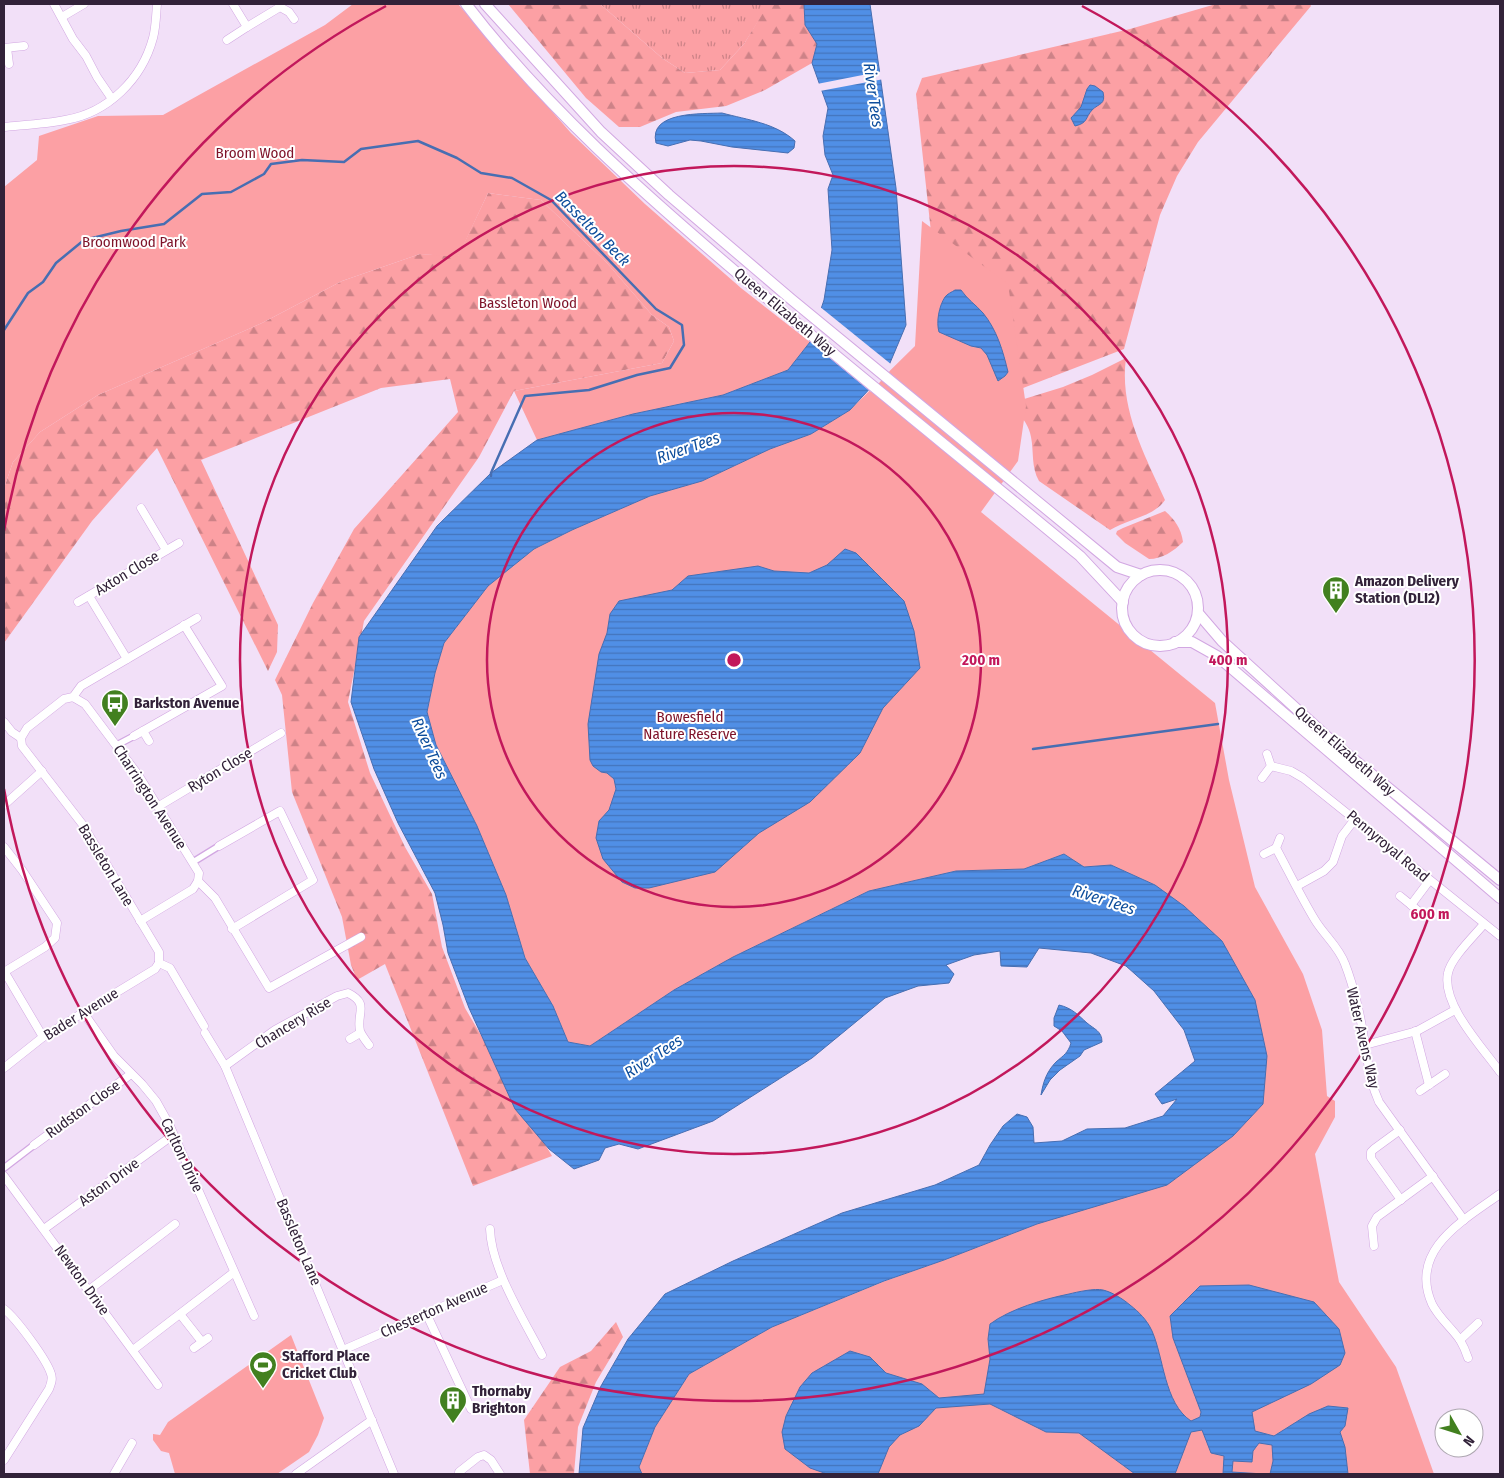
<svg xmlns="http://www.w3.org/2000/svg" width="1504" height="1478" font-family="'Fira Sans Condensed',sans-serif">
  <defs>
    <pattern id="grass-tufts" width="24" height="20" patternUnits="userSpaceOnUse" patternTransform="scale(1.25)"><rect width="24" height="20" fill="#fca0a4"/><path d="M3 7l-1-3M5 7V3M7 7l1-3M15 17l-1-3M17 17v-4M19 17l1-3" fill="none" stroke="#cd8287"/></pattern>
    <pattern id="forest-firs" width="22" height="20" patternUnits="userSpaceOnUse" patternTransform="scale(1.25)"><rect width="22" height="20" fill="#fca0a4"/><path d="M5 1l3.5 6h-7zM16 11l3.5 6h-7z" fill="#cd8287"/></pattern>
    <pattern id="water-rules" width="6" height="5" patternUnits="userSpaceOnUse" patternTransform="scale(1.25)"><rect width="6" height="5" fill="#508fe6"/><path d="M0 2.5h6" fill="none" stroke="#4374bb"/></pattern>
  </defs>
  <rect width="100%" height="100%" fill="#f2e0f8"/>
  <!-- grass -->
  <path fill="url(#grass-tufts)" d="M600 4H769L744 44 720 70 685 73 662 58Z"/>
  <!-- forest -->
  <g fill="url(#forest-firs)">
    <path d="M508 4H600L662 58 685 73 720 70 744 44 768 4H804L805 25 818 44 812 63 765 90 726 106 676 112 640 127H619L586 98Z"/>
    <path d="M1216 4H1310L1311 6 1198 142 1177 176 1160 215 1124 349 1000 397 936 278 916 94 922 78 1130 29Z"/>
    <path d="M488 193 541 200 607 263 652 315 669 327 674 341 662 363 514 391 479 457 364 621 348 702 370 773 405 847 432 894 442 947 465 1008 552 1156 473 1186 385 964 357 980 351 965 342 917 292 792 282 695 275 680 313 603 354 529 458 412 450 379 381 388 201 460 278 625 277 652 268 671 157 448 92 521 4 643V488L13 462 40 432 98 395 262 323 342 281 420 254 458 256Z"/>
    <path d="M1126 358C1119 409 1145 455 1165 500 1155 516 1126 520 1110 530L1039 481C1031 467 1034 452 1031 437 1029 424 1019 414 1011 403L1063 387 1092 375Z"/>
    <path d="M1165 511C1175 520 1181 528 1183 542 1174 551 1162 559 1149 559L1125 543 1116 534 1117 531 1123 528Z"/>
    <path d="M616 1322 623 1337 596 1382 578 1427 574 1474H530L524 1420 560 1367 591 1351Z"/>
  </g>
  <!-- park -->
  <g fill="#fca0a4">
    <path d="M353 4H458L571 133 645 204 741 288 810 342 788 370 723 395 633 414 537 440 514 391 662 363 674 341 669 327 652 315 607 263 541 200 488 193 458 257 420 254 342 281 262 323 98 395 40 432 13 462 4 488V187L37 160 39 136 98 116 163 115 325 25Z"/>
    <path d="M922 221 1008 284 1026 406 1018 461 981 512 1215 703 1229 780 1255 887 1303 974 1322 1030 1327 1096 1335 1101V1117L1315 1154 1339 1282 1396 1367 1434 1474H642L639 1467 655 1427 689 1374 772 1327 885 1281 944 1260 1037 1224 1233 1136 1155 885 1111 865 1084 867 1064 854 1024 869 956 871 869 891 733 957 674 990 590 1046 568 1042 553 1006 525 958 506 895 477 826 436 745 427 713 435 673 444 643 488 586 534 549 572 530 650 496 702 481 770 449 811 434 850 410 915 346Z"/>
    <path d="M291 1335 324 1418 318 1435 309 1452 277 1474H175L169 1453 161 1451 153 1440V1434L160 1435 168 1422Z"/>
  </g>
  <!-- water -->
  <g fill="url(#water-rules)" stroke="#476eb2">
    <path d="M804 4H870L896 188 906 325 887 370 850 410 811 434 770 449 702 481 650 496 572 530 534 549 488 586 444 643 435 673 427 712 436 745 477 826 506 895 525 958 553 1006 568 1042 590 1046 674 990 733 957 869 891 956 871 1024 869 1064 854 1084 867 1111 865 1155 885 1184 906 1222 941 1255 1000 1267 1056 1263 1104 1233 1136 1167 1185 1037 1224 944 1260 884 1281 772 1327 689 1374 655 1427 639 1467 642 1474H579L583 1428 601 1386 628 1339 665 1294 733 1261 842 1213 935 1185 979 1165 990 1145 1003 1126 1017 1114 1027 1117 1033 1127 1034 1143 1062 1141 1087 1129 1125 1128 1163 1116 1177 1099 1162 1104 1155 1094 1195 1061 1184 1030 1154 991 1126 966 1091 953 1039 948 1027 967 1001 966 1000 951 974 955 946 965 954 974 949 983 918 986 885 998 812 1058 713 1121 638 1149 619 1144 605 1148 599 1160 574 1169 549 1149 515 1109 469 1008 448 953 443 925 435 893 398 823 374 769 351 702 359 637 437 526 491 473 537 440 633 414 723 395 788 370 810 342 824 300 832 250 828 189 833 175 825 155 823 136 828 108 812 63 817 44 805 25Z"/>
    <path d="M1090 85 1095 86 1103 92C1106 105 1099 103 1092 110 1085 118 1088 123 1075 126L1071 118 1081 107 1087 89Z"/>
    <path d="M722 113C748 120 775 123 795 141L794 148 788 153 732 147 701 141 690 140 668 146 656 143C648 111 702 114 722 113Z"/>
    <path d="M955 290H961C967 299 976 305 983 313 997 330 1003 351 1008 372L1005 376 998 381 987 355 981 348 971 346 939 332C936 322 939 306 945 297 947 294 952 292 955 290Z"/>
    <path d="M845 549 856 553 904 601 914 631 920 668 883 708 860 753 810 802 759 833 715 872 649 888H635L622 882 603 859 596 838 599 821 609 810 616 789 614 779 607 773 601 772 593 766 590 760 588 724 599 654 607 633 610 614 619 601 672 590 688 576 758 566 774 571 809 573 827 565Z"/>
    <path d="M1059 1005C1072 1008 1078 1015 1087 1023 1094 1029 1102 1031 1102 1042L1084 1050 1080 1056 1060 1070 1050 1080 1041 1095C1043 1082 1047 1071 1056 1062 1064 1055 1068 1053 1071 1043L1062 1031 1054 1026V1018Z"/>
    <path d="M1249 1285 1314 1302 1339 1329 1345 1353 1340 1365 1311 1384 1252 1412 1255 1431 1274 1436 1309 1414 1328 1406 1348 1408 1345 1426 1340 1432 1345 1447 1348 1474H1270L1273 1461 1272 1445 1259 1443 1253 1451 1252 1462 1233 1461 1232 1472 1264 1474H1223L1224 1456 1211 1453 1202 1430 1191 1432 1175 1474H1135L1079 1433 1046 1432 990 1404 936 1408 919 1426 900 1435 889 1447 878 1474H827L810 1468 785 1449 782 1432 786 1416 800 1387 812 1373 850 1351 870 1357 886 1373 922 1384 939 1398 984 1394 990 1359 988 1339 990 1324C1010 1309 1044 1299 1069 1294 1077 1292 1095 1288 1103 1290 1112 1292 1123 1299 1130 1305 1139 1312 1147 1320 1152 1331 1164 1358 1164 1403 1191 1421L1200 1417 1201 1412 1173 1338 1170 1316 1200 1286Z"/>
  </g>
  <!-- pier -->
  <g fill="#f2e0f8">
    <path d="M883 71 884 79 820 91 817 84Z"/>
    <path d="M819 306 892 365 889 372 871 392 808 340Z"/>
  </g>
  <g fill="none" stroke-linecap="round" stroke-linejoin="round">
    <!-- stream -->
    <g stroke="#476eb2" stroke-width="2.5">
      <path d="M4 330 28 293 43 282 56 263 84 240 121 231 164 224 202 194 231 192 264 174 271 164 302 160 344 162 361 149 418 141 457 158 481 173 512 178 551 200 656 309 682 325 684 345 670 368 637 375 589 390 525 396 491 473V476"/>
      <path d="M1033 749 1218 724"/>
    </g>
    <!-- pedestrian casing -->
    <g stroke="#d2a7e2" stroke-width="8">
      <g id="pedestrian">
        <path d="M117 745 134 736"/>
        <path d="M193 862 219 846"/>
        <path d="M4 1168 34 1145"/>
      </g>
    </g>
    <!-- minor casing -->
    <g stroke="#d2a7e2" stroke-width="9">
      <g id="minor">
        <path d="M54 4 73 39 86 56 97 77 112 99"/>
        <path d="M233 4 247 27 280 7 289 12 294 19"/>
        <path d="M62 17 84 4"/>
        <path d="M227 40 247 27"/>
        <path d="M4 48 24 46"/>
        <path d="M7 48 9 64"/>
        <path d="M4 127C24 125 45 124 65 120 108 113 142 79 153 38 156 27 156 15 157 4"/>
        <path d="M141 508 166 550"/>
        <path d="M89 596 127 659"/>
        <path d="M78 602 179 543"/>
        <path d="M73 697 85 704 139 776 199 873 198 881 193 889 140 921"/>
        <path d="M4 722 12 732 21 738"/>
        <path d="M143 731 149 741"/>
        <path d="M134 736 222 686 184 625"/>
        <path d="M1271 766 1291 771 1303 778 1500 936"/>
        <path d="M1262 778 1271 766 1267 754"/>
        <path d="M4 805 42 771"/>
        <path d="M159 806 281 733"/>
        <path d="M1280 838 1276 848C1289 872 1301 897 1315 920 1324 935 1339 947 1345 964 1354 987 1362 1021 1365 1046 1369 1067 1370 1082 1379 1102L1464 1220"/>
        <path d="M219 846 280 811 313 880 232 929"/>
        <path d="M4 847 22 870 57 923 55 938 45 947 4 972"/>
        <path d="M1264 854 1276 848"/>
        <path d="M198 881 215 898 269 988 361 937"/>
        <path d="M1297 886 1324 871 1333 862 1342 836 1355 819"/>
        <path d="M1400 896 1421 913"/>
        <path d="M1411 905 1429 881"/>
        <path d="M1484 924C1474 936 1451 958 1448 973 1441 1004 1483 1048 1500 1072"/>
        <path d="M159 963V952L83 825 22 746 21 738 27 728 64 699 73 697 81 686 197 618"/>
        <path d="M159 963 170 968 204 1026"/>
        <path d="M4 971 43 1037"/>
        <path d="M83 1012 114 1056 142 1084 156 1101 170 1126 254 1316"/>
        <path d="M1415 1031 1429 1085"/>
        <path d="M205 1033 225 1066 394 1474"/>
        <path d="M350 1039 360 1033"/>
        <path d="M1365 1045 1417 1031 1455 1010"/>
        <path d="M225 1066 275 1030 337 996 348 993C370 1004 356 1013 360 1031 362 1036 366 1041 369 1045"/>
        <path d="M4 1068 43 1037 155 969 159 963"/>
        <path d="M1420 1091 1445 1074"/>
        <path d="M1400 1130 1374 1149 1371 1152V1158L1401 1200"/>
        <path d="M34 1145 131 1074"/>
        <path d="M4 1176 158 1385"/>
        <path d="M44 1229 173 1135"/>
        <path d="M490 1229C491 1268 524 1320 542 1355"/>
        <path d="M1374 1246 1372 1226 1377 1217 1433 1176"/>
        <path d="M89 1290 175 1224"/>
        <path d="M4 1309C16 1318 47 1360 51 1374 53 1379 51 1384 49 1389L4 1460"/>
        <path d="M426 1313 471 1409"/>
        <path d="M180 1314 202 1342"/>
        <path d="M1460 1340 1478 1323"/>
        <path d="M194 1348 208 1338"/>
        <path d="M133 1350 233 1273"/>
        <path d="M343 1350 503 1280"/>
        <path d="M1468 1358C1466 1352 1463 1345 1460 1340 1451 1327 1439 1318 1432 1304 1408 1250 1464 1220 1500 1194"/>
        <path d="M114 1474 132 1443"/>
        <path d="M296 1474 372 1420"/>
        <path d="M459 1474V1472L478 1457 484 1455 491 1460 500 1474"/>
      </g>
    </g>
    <!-- tertiary casing -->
    <g stroke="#d2a7e2" stroke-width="12">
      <g id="tertiary">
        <path d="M466 4C545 107 644 194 743 278 854 372 968 463 1080 556L1123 602"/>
        <path d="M485 4 601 132 669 195 791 299 1117 567 1141 575"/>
        <circle cx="1160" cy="608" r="38"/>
        <path d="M1198 613 1222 641 1335 744 1500 880"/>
        <path d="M1175 642H1192L1217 656 1500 898"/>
      </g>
    </g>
    <!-- pedestrian -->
    <use href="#pedestrian" stroke="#fff" stroke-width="5.5"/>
    <!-- minor -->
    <use href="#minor" stroke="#fff" stroke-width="8"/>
    <!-- tertiary -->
    <use href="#tertiary" stroke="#fff" stroke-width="10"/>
  </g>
  <!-- distance rings -->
  <g fill="none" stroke="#c2185b" stroke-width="2.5">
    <circle cx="734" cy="660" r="247"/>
    <circle cx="734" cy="660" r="494"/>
    <path d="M4 531A741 741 0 0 1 386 6M1082 6A741 741 0 1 1 4 789"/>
  </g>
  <!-- icons -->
  <defs>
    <g id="building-pin" transform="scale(1.4375)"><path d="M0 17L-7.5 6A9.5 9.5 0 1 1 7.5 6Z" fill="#42801f" stroke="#fff"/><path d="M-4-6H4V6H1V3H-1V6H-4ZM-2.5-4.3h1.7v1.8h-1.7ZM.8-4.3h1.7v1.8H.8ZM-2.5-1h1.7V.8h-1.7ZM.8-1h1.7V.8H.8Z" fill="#fff"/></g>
    <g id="bus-pin" transform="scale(1.4375)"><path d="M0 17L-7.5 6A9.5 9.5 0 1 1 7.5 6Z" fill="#42801f" stroke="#fff"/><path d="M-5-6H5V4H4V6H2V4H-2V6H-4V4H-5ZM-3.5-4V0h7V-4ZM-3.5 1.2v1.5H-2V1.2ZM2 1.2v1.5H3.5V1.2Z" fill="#fff"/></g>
    <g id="stadium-pin" transform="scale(1.4375)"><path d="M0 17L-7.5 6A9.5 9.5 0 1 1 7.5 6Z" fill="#42801f" stroke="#fff"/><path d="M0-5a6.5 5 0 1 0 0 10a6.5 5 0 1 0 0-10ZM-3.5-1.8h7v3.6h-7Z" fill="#fff"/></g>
  </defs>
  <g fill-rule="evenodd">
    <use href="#building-pin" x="1336" y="590"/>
    <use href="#bus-pin" x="115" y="703"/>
    <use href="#stadium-pin" x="263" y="1365"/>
    <use href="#building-pin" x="453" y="1400"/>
  </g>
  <g text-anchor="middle" stroke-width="4" stroke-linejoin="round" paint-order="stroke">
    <!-- park labels -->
    <g font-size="15" fill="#7f1329" stroke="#fff">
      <text x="255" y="158">Broom Wood</text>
      <text x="134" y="247">Broomwood Park</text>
      <text x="528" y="308">Bassleton Wood</text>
      <text x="690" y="722">Bowesfield<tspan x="690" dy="17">Nature Reserve</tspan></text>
    </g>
    <!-- street labels -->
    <g font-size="15" fill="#322239" stroke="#fff">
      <text transform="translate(785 312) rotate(40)" y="5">Queen Elizabeth Way</text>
      <text transform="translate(127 573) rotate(-31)" y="5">Axton Close</text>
      <text transform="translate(1345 751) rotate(41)" y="5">Queen Elizabeth Way</text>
      <text transform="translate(220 770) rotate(-31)" y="5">Ryton Close</text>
      <text transform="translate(150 797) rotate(57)" y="5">Charrington Avenue</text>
      <text transform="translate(1388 846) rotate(40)" y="5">Pennyroyal Road</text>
      <text transform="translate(106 865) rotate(59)" y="5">Bassleton Lane</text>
      <text transform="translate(81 1014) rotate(-32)" y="5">Bader Avenue</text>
      <text transform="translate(293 1023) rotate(-31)" y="5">Chancery Rise</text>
      <text transform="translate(1363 1038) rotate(77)" y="5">Water Avens Way</text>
      <text transform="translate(83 1109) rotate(-36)" y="5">Rudston Close</text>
      <text transform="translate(182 1155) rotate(65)" y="5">Carlton Drive</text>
      <text transform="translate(109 1182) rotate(-36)" y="5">Aston Drive</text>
      <text transform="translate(299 1242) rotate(67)" y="5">Bassleton Lane</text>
      <text transform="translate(82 1280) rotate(54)" y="5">Newton Drive</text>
      <text transform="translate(434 1310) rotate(-24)" y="5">Chesterton Avenue</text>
    </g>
    <!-- poi labels -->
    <g font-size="15" font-weight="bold" fill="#322239" stroke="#fff" text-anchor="start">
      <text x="1355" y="586">Amazon Delivery<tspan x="1355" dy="17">Station (DLI2)</tspan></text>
      <text x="134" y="708">Barkston Avenue</text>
      <text x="282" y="1361">Stafford Place<tspan x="282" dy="17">Cricket Club</tspan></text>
      <text x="472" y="1396">Thornaby<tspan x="472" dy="17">Brighton</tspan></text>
    </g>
    <!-- water labels -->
    <g font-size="16" font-style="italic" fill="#0e4e9c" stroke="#fff">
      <text transform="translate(874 95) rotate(82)" y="6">River Tees</text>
      <text transform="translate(593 228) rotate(45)" y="6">Basselton Beck</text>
      <text transform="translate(688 447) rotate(-19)" y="6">River Tees</text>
      <text transform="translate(430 748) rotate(66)" y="6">River Tees</text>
      <text transform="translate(1104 899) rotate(18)" y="6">River Tees</text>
      <text transform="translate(653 1056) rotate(-33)" y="6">River Tees</text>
    </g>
  </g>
  <circle cx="734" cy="660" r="8" fill="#c2185b" stroke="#fff" stroke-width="2.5"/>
  <g font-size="15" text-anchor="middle" font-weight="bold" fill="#c2185b" stroke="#fff" stroke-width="4" stroke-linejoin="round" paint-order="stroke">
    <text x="981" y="665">200 m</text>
    <text x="1228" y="665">400 m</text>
    <text x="1430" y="919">600 m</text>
  </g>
  <!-- border -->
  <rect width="1504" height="1478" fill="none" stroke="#322239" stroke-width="10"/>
  <!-- north arrow -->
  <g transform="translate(1459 1433) rotate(129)"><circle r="24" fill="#ffffff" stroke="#ada7b0"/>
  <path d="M0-4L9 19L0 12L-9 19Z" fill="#42801f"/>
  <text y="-8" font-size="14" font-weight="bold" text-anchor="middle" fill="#322239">N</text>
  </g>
</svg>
